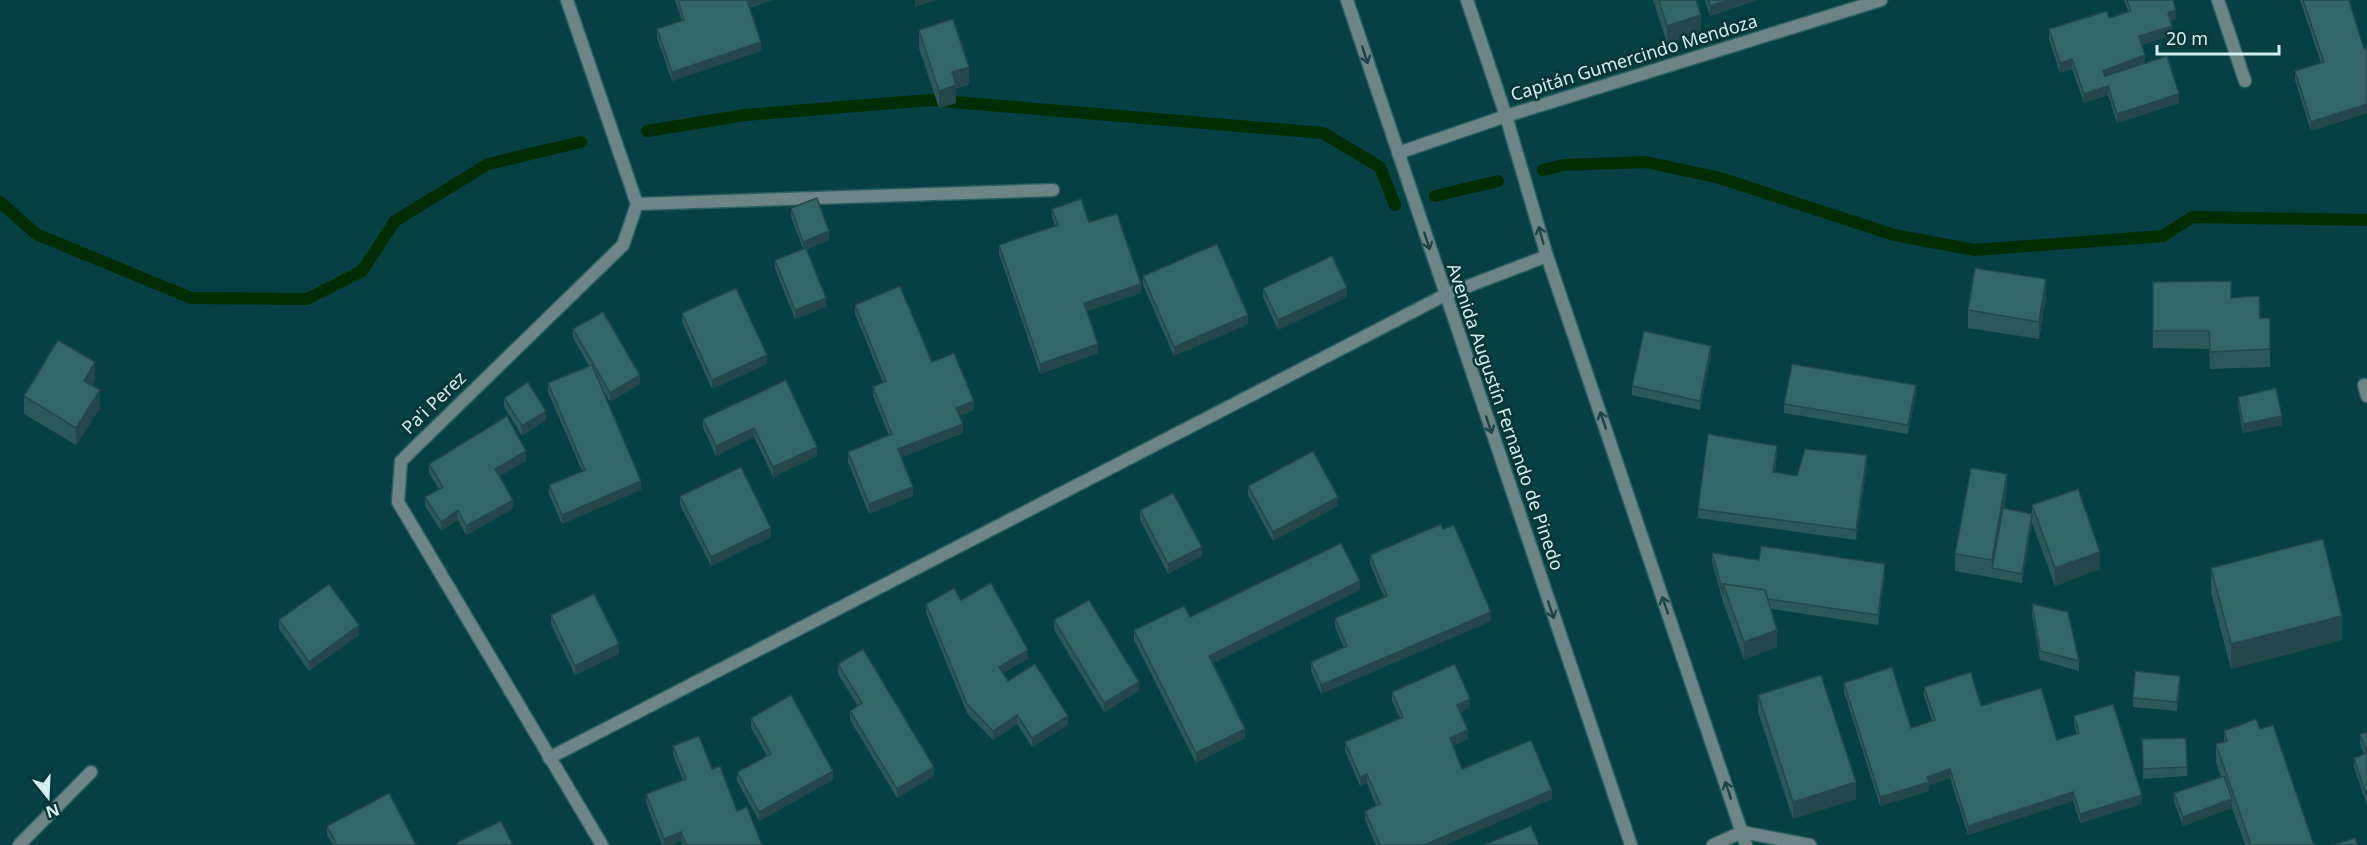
<svg xmlns="http://www.w3.org/2000/svg" width="2367" height="845" font-family="'Noto Sans',sans-serif">
  <rect width="100%" height="100%" fill="#044044"/>
  <g fill="none" stroke-linecap="round" stroke-linejoin="round">
    <!-- stream -->
    <g stroke="#012c00" stroke-width="12">
      <path d="M647 131 745 115 930 100 1323 133 1380 167 1395 205"/>
      <path d="M1543 170 1563 165 1646 162 1720 178 1894 235 1975 250 2163 236 2192 217 2367 220"/>
      <path d="M1435 196 1498 181"/>
      <path d="M0 202 36 234 191 298 307 299 362 271 395 221 488 164 581 142"/>
    </g>
    <!-- minor casing -->
    <g stroke="#296063" stroke-width="15">
      <g id="minor">
        <path d="M567 0 637 204 623 245 401 461 398 502 602 845"/>
        <path d="M1347 0 1631 845"/>
        <path d="M1467 0 1506 116 1547 256 1746 845"/>
        <path d="M2218 0 2245 81"/>
        <path d="M1398 153 1506 116 1881 0"/>
        <path d="M637 204 1053 190"/>
        <path d="M2364 385 2367 396"/>
        <path d="M549 758 1445 295 1547 256"/>
        <path d="M19 845 91 772"/>
        <path d="M1713 845 1742 832 1810 845"/>
      </g>
    </g>
    <!-- minor -->
    <use href="#minor" stroke="#6f8486" stroke-width="12"/>
  </g>
  <!-- wall -->
  <g fill="#2b585a">
    <path d="M675 0H772L749 8 761 51 672 81 657 38V29L682 21Z"/>
    <path d="M1653 0H1696L1701 32 1667 43Z"/>
    <path d="M1705 0H1757L1710 16Z"/>
    <path d="M2124 0H2173L2176 19 2170 21 2172 35 2142 45 2145 63 2179 103 2117 123 2108 95 2084 103 2072 69 2060 73 2049 39V29L2109 18 2128 12Z"/>
    <path d="M2300 0H2349L2364 49 2367 48V113L2311 131 2295 80V71L2321 63Z"/>
    <path d="M919 30 969 84 956 89V103L939 108 919 48Z"/>
    <path d="M791 208 829 240 806 250 826 307 795 319 775 269V260L803 249 791 217Z"/>
    <path d="M1052 209 1089 222 1141 293 1087 311 1098 353 1040 374 999 254V245L1055 226 1052 218Z"/>
    <path d="M1143 276 1248 324 1174 356 1143 285Z"/>
    <path d="M2153 282 2231 298 2260 318H2270V367L2210 369 2209 349 2153 348Z"/>
    <path d="M1263 288 1347 297 1278 330 1263 297Z"/>
    <path d="M2046 297 2039 339 1968 328V310Z"/>
    <path d="M855 305 932 362 974 410 959 416 963 433 902 457 913 496 869 514 848 462V452L889 436 873 396V387L883 383 855 314Z"/>
    <path d="M682 313 767 364 712 389 682 322Z"/>
    <path d="M573 329 640 384 610 402 601 386 641 490 562 524 549 494V485L582 471 548 392V383L589 366 573 338Z"/>
    <path d="M1711 355 1700 410 1632 395V386Z"/>
    <path d="M95 380 92 386 100 408 76 445 24 414V396Z"/>
    <path d="M786 380 817 456 773 477 754 437 716 456 703 428V419Z"/>
    <path d="M1916 394 1908 434 1784 413V404Z"/>
    <path d="M2238 397 2282 425 2243 433 2238 406Z"/>
    <path d="M504 398 546 420 522 436 504 407Z"/>
    <path d="M1777 455 1775 473 1797 476 1867 465 1856 540 1698 518V509Z"/>
    <path d="M526 461 499 476 513 509 466 535 458 520 441 531 425 506V497L439 489 429 473V464Z"/>
    <path d="M1248 486 1338 506 1273 541 1248 495Z"/>
    <path d="M2007 491 2004 509 2032 514V505L2100 569 2055 586 2032 523 2022 583 1955 571V554Z"/>
    <path d="M680 496 771 537 711 566 680 505Z"/>
    <path d="M1140 510 1202 556 1168 574 1140 520Z"/>
    <path d="M1712 553 1759 560 1885 573 1878 625 1771 609 1777 647 1744 660 1723 602 1712 562Z"/>
    <path d="M1370 555 1491 621 1321 694 1311 671V662L1344 648 1335 627V618L1384 597 1370 564Z"/>
    <path d="M2211 568 2342 640 2231 669 2211 592Z"/>
    <path d="M1360 590 1213 663 1245 738 1196 763 1134 640V630Z"/>
    <path d="M961 600 1028 659 1003 673 1008 681 1068 725 1032 747 1017 724 993 740 967 713 926 613V604Z"/>
    <path d="M2032 604 2079 661V671L2040 660 2032 614Z"/>
    <path d="M551 615 619 654 575 675 551 624Z"/>
    <path d="M279 620 359 635 309 671 279 629Z"/>
    <path d="M1054 620 1139 691 1104 712 1054 630Z"/>
    <path d="M838 664 934 776 897 798 850 720V711L858 706 838 674Z"/>
    <path d="M1844 683 1911 728 1932 721 1924 696V687L1981 706 2057 740 2077 734 2074 725V716L2142 804 2080 823 2073 801 1968 835 1950 778 1929 785V791L1880 806 1844 692Z"/>
    <path d="M2180 685 2177 711 2133 707V698Z"/>
    <path d="M1392 692 1470 708 1461 712 1468 739 1453 746 1462 769 1552 799 1445 845H1376L1365 820V811L1376 806 1367 783 1360 786 1345 751V742L1400 718 1392 701Z"/>
    <path d="M1758 695 1856 799 1793 819 1758 712Z"/>
    <path d="M751 718 833 780 759 821 737 781V772L767 756 751 728Z"/>
    <path d="M2260 729 2314 845H2245L2232 808 2183 826 2174 802V793L2221 777 2216 762V744L2224 742V731Z"/>
    <path d="M2367 732V806L2354 767V758L2364 754 2360 743V734Z"/>
    <path d="M2142 739 2187 767V776L2143 779Z"/>
    <path d="M673 746 712 769 737 811 762 845H682L681 841 671 845H662L646 803V794L683 780 673 755Z"/>
    <path d="M327 826 416 845H333L327 835Z"/>
  </g>
  <!-- shaded-wall -->
  <g fill="#23474a">
    <path d="M746 0H772L746 8Z"/>
    <path d="M915 0H937L915 7Z"/>
    <path d="M1730 0H1757L1710 16V6Z"/>
    <path d="M2176 10V19L2168 22V13Z"/>
    <path d="M1701 15V32L1667 43V26Z"/>
    <path d="M2172 26V35L2139 46V36Z"/>
    <path d="M761 42V51L672 81V72Z"/>
    <path d="M2145 55V64L2103 81V71Z"/>
    <path d="M2072 59V69L2060 73V63Z"/>
    <path d="M969 67V84L956 89V103L939 108V91L952 72Z"/>
    <path d="M2108 86V95L2084 103V94Z"/>
    <path d="M2179 94V103L2117 123V114Z"/>
    <path d="M2367 104V113L2311 131V122Z"/>
    <path d="M829 231V240L803 251V242Z"/>
    <path d="M2046 279V297L2039 339V322Z"/>
    <path d="M1141 284V293L1084 312V303Z"/>
    <path d="M1347 288V297L1278 330V320Z"/>
    <path d="M826 298V307L795 319V310Z"/>
    <path d="M1248 315V324L1174 356V347Z"/>
    <path d="M1098 344V353L1040 374V364Z"/>
    <path d="M1711 346V355L1700 410V401Z"/>
    <path d="M767 355V364L712 389V380Z"/>
    <path d="M95 362V380L84 399V381Z"/>
    <path d="M640 375V384L610 402V393Z"/>
    <path d="M1916 385V394L1908 434V425Z"/>
    <path d="M100 390V408L76 445V428Z"/>
    <path d="M974 401V410L956 417V408Z"/>
    <path d="M546 411V420L522 436V426Z"/>
    <path d="M2282 416V425L2243 433V424Z"/>
    <path d="M963 424V433L898 459V449Z"/>
    <path d="M754 428V437L716 456V446Z"/>
    <path d="M1777 446V455L1773 482V472Z"/>
    <path d="M817 447V456L773 477V467Z"/>
    <path d="M526 451V461L495 478V469Z"/>
    <path d="M1867 455V465L1856 540V530Z"/>
    <path d="M2007 474V491L1994 569 1992 568V560Z"/>
    <path d="M641 481V490L562 524V515Z"/>
    <path d="M913 487V496L869 514V504Z"/>
    <path d="M1338 497V506L1273 541V532Z"/>
    <path d="M513 500V509L466 535V526Z"/>
    <path d="M458 510V520L441 531V522Z"/>
    <path d="M2032 514V523L2022 583V574Z"/>
    <path d="M771 528V537L711 566V557Z"/>
    <path d="M1202 547V556L1168 574V564Z"/>
    <path d="M2100 552V569L2055 586V568Z"/>
    <path d="M1885 564V573L1878 625V615Z"/>
    <path d="M1360 581V590L1209 665V656Z"/>
    <path d="M1491 612V621L1321 694V685Z"/>
    <path d="M2342 616V640L2231 669V644Z"/>
    <path d="M359 625V635L309 671V662Z"/>
    <path d="M1777 630V647L1744 660V642Z"/>
    <path d="M619 644V654L575 675V666Z"/>
    <path d="M1028 650V659L999 676V667Z"/>
    <path d="M2180 676V685L2177 711V702Z"/>
    <path d="M1139 682V691L1104 712V703Z"/>
    <path d="M1470 699V708L1457 714V705Z"/>
    <path d="M1017 715V724L993 740V731Z"/>
    <path d="M1068 716V725L1032 747V738Z"/>
    <path d="M1245 729V738L1196 763V753Z"/>
    <path d="M1468 730V739L1450 747V738Z"/>
    <path d="M934 767V776L897 798V789Z"/>
    <path d="M1950 769V778L1929 785V791L1880 806V797L1927 777Z"/>
    <path d="M833 771V780L759 821V812Z"/>
    <path d="M1367 774V783L1360 786V777Z"/>
    <path d="M1856 782V799L1793 819V802Z"/>
    <path d="M1552 790V799L1445 845H1424Z"/>
    <path d="M2073 792V801L1968 835V826Z"/>
    <path d="M2142 795V804L2080 823V814Z"/>
    <path d="M2232 799V808L2183 826V817Z"/>
    <path d="M681 832V841L671 845H664V839Z"/>
  </g>
  <!-- building -->
  <g fill="#326669" stroke="#23474a" stroke-width="1.5">
    <path d="M678 0H747L761 42 672 72 657 29 684 20Z"/>
    <path d="M1659 0H1696L1701 15 1667 26Z"/>
    <path d="M1708 0H1730L1710 6Z"/>
    <path d="M2127 0H2173L2176 10 2168 13 2172 26 2139 36 2145 55 2103 71 2105 76 2167 56 2179 94 2117 114 2108 86 2084 94 2072 59 2060 63 2049 29 2107 11 2109 18 2131 11Z"/>
    <path d="M2303 0H2349L2364 49 2367 48V104L2311 122 2295 71 2324 62Z"/>
    <path d="M953 19 969 67 952 72 956 85 939 91 919 30Z"/>
    <path d="M817 198 829 231 803 242 791 208Z"/>
    <path d="M1081 199 1089 222 1117 214 1141 284 1084 303 1098 344 1040 364 999 245 1058 225 1052 209Z"/>
    <path d="M1217 244 1248 315 1174 347 1143 276Z"/>
    <path d="M806 248 826 298 795 310 775 260Z"/>
    <path d="M1332 256 1347 288 1278 320 1263 288Z"/>
    <path d="M1975 268 2046 279 2039 322 1968 310Z"/>
    <path d="M2231 281V298L2259 296 2260 318H2270V349L2210 352 2209 331H2153V282Z"/>
    <path d="M900 286 932 362 954 353 974 401 956 408 963 424 898 449 913 487 869 504 848 452 892 434 873 387 886 381 855 305Z"/>
    <path d="M736 288 767 355 712 380 682 313Z"/>
    <path d="M603 312 640 375 610 393 573 329Z"/>
    <path d="M1644 331 1711 346 1700 401 1632 386Z"/>
    <path d="M58 340 95 362 84 381 100 390 76 428 24 396Z"/>
    <path d="M1792 364 1916 385 1908 425 1784 404Z"/>
    <path d="M592 365 641 481 562 515 549 485 585 470 548 383Z"/>
    <path d="M786 380 817 447 773 467 754 428 716 446 703 419Z"/>
    <path d="M528 382 546 411 522 426 504 398Z"/>
    <path d="M2276 388 2282 416 2243 424 2238 397Z"/>
    <path d="M507 416 526 451 495 469 513 500 466 526 458 510 441 522 425 497 443 487 429 464Z"/>
    <path d="M1708 434 1777 446 1773 472 1797 476 1805 449 1867 455 1856 530 1698 509Z"/>
    <path d="M1313 451 1338 497 1273 532 1248 486Z"/>
    <path d="M741 467 771 528 711 557 680 496Z"/>
    <path d="M1971 468 2007 474 1992 560 1955 554Z"/>
    <path d="M2078 489 2100 552 2055 568 2032 505Z"/>
    <path d="M1173 493 1202 547 1168 564 1140 510Z"/>
    <path d="M2003 508 2032 514 2022 574 1992 568Z"/>
    <path d="M1441 524 1443 529 1454 525 1491 612 1321 685 1311 662 1347 646 1335 618 1387 596 1370 555Z"/>
    <path d="M2323 539 2342 616 2231 644 2211 568Z"/>
    <path d="M1341 543 1360 581 1209 656 1245 729 1196 753 1134 630 1184 606 1190 617Z"/>
    <path d="M1761 546 1885 564 1878 615 1768 599 1765 590 1723 584V593L1712 553 1759 560Z"/>
    <path d="M991 583 1028 650 999 667 1008 681 1035 664 1068 716 1032 738 1017 715 993 731 967 704 926 604 954 588 961 600Z"/>
    <path d="M329 584 359 625 309 662 279 620Z"/>
    <path d="M1723 584 1765 590 1777 630 1744 642Z"/>
    <path d="M594 594 619 644 575 666 551 615Z"/>
    <path d="M1089 600 1139 682 1104 703 1054 620Z"/>
    <path d="M2032 604 2068 612 2079 661 2040 651Z"/>
    <path d="M863 649 934 767 897 789 850 711 862 703 838 664Z"/>
    <path d="M1455 664 1470 699 1457 705 1468 730 1450 738 1462 769 1531 740 1552 790 1424 845H1380L1365 811 1380 804 1367 774 1360 777 1345 742 1403 717 1392 692Z"/>
    <path d="M1892 667 1911 728 1935 720 1924 687 1971 672 1981 706 2041 688 2057 740 2079 733 2074 716 2113 704 2142 795 2080 814 2073 792 1968 826 1950 769 1927 777 1929 782 1880 797 1844 683Z"/>
    <path d="M2135 671 2180 676 2177 702 2133 698Z"/>
    <path d="M1821 675 1856 782 1793 802 1758 695Z"/>
    <path d="M791 695 833 771 759 812 737 772 771 754 751 718Z"/>
    <path d="M2256 719 2260 729 2273 725 2314 845H2251L2216 744 2227 741 2224 731Z"/>
    <path d="M2367 732V753L2360 734Z"/>
    <path d="M699 736 712 769 720 766 737 811 747 807 762 845H686L681 832 664 839 646 794 686 779 673 746Z"/>
    <path d="M2186 738 2187 767 2143 769 2142 739Z"/>
    <path d="M2367 753V797L2354 758Z"/>
    <path d="M2224 776 2232 799 2183 817 2174 793Z"/>
    <path d="M389 793 416 845H337L327 826Z"/>
    <path d="M501 821 513 845H457L456 843Z"/>
    <path d="M1531 826 1539 845H1483Z"/>
    <path d="M2355 838 2358 845H2333Z"/>
  </g>
  <!-- one-way arrows -->
  <defs><path id="oneway-shaft" d="M-6 0H5M1.5-3L5.5 0L1.5 3" fill="none" stroke-width="1.6" stroke-linecap="round" stroke-linejoin="round" transform="scale(1.5)"/></defs>
  <g stroke="#1e4447">
    <use href="#oneway-shaft" transform="translate(1365 55) rotate(72)"/>
    <use href="#oneway-shaft" transform="translate(1541 235) rotate(-106)"/>
    <use href="#oneway-shaft" transform="translate(1427 241) rotate(72)"/>
    <use href="#oneway-shaft" transform="translate(1603 420) rotate(-109)"/>
    <use href="#oneway-shaft" transform="translate(1489 425) rotate(71)"/>
    <use href="#oneway-shaft" transform="translate(1665 605) rotate(-109)"/>
    <use href="#oneway-shaft" transform="translate(1551 610) rotate(71)"/>
    <use href="#oneway-shaft" transform="translate(1728 790) rotate(-109)"/>
  </g>
  <g text-anchor="middle" stroke-width="5" stroke-linejoin="round" paint-order="stroke">
    <!-- street labels -->
    <g font-size="18" fill="#d4eff1" stroke="#0a3437">
      <text transform="translate(1634 58) rotate(-17)" y="6">Capitán Gumercindo Mendoza</text>
      <text transform="translate(434 403) rotate(-44)" y="6">Pa'i Perez</text>
      <text transform="translate(1505 417) rotate(71)" y="6">Avenida Augustín Fernando de Pinedo</text>
    </g>
  </g>
  <!-- north arrow -->
  <g transform="translate(48 797) rotate(162)" stroke="#0a3437" stroke-width="4.5" paint-order="stroke">
  <path d="M0-4.5L10 22L0 15L-10 22Z" fill="#d4eff1"/>
  <text y="-9" font-size="16" font-weight="bold" text-anchor="middle" fill="#d4eff1">N</text>
  </g>
  <!-- scale -->
  <path d="M2157 45v9h122v-9" fill="none" stroke="#d4eff1" stroke-width="3"/>
  <text x="2166" y="45" font-size="18" fill="#d4eff1" stroke="#0a3437" stroke-width="4.5" paint-order="stroke">20 m</text>
</svg>
